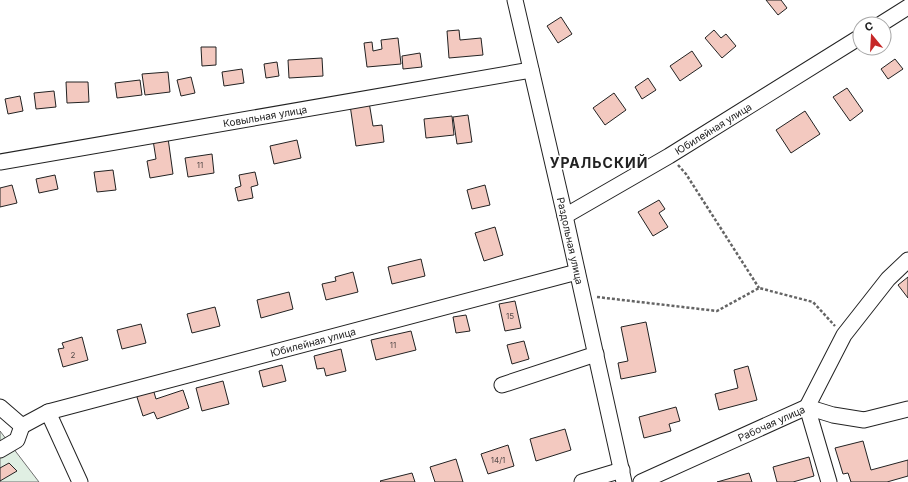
<svg xmlns="http://www.w3.org/2000/svg" width="908" height="482" font-family="Inter,sans-serif">
  <rect width="100%" height="100%" fill="#fff"/>
  <!-- green -->
  <path fill="#e0efe3" stroke="#6f6f6f" d="M0 431 39 482H0Z"/>
  <!-- building -->
  <g fill="#f3c9c0" stroke="#222">
    <path d="M766 0H781L787 8 778 15Z"/>
    <path d="M561 17 572 34 558 43 547 26Z"/>
    <path d="M459 30 460 40 481 38 483 55 449 58 447 31Z"/>
    <path d="M714 30 721 38 726 34 736 46 722 58 705 38Z"/>
    <path d="M398 38 401 64 367 67 364 43 372 42 373 51 382 49 381 40Z"/>
    <path d="M201 47H216V65L202 66Z"/>
    <path d="M692 51 702 66 680 81 670 66Z"/>
    <path d="M420 53 422 67 403 69 402 56Z"/>
    <path d="M322 58 323 76 289 78 288 60Z"/>
    <path d="M895 59 903 69 888 79 881 69Z"/>
    <path d="M277 62 279 76 266 78 264 64Z"/>
    <path d="M242 69 244 83 224 86 222 72Z"/>
    <path d="M168 72 170 92 145 95 142 74Z"/>
    <path d="M191 77 195 93 181 96 177 80Z"/>
    <path d="M648 78 656 90 642 99 635 87Z"/>
    <path d="M140 80 142 95 117 98 115 83Z"/>
    <path d="M66 82H88L89 102 67 103Z"/>
    <path d="M847 88 863 111 850 121 833 97Z"/>
    <path d="M54 91 56 107 36 109 34 93Z"/>
    <path d="M614 93 626 110 605 125 593 108Z"/>
    <path d="M20 96 23 111 8 114 5 99Z"/>
    <path d="M369 102 373 126 382 125 384 142 356 146 350 105Z"/>
    <path d="M805 111 820 134 791 153 776 130Z"/>
    <path d="M468 115 472 142 457 144 453 117Z"/>
    <path d="M452 116 454 135 426 138 424 119Z"/>
    <path d="M168 138 173 174 150 178 147 161 156 159 153 140Z"/>
    <path d="M297 140 301 158 274 164 270 146Z"/>
    <path d="M212 154 214 173 188 177 185 158Z"/>
    <path d="M113 170 116 190 97 192 94 172Z"/>
    <path d="M255 172 258 185 251 187 253 198 238 201 235 188 241 186 239 175Z"/>
    <path d="M55 175 58 189 39 193 36 179Z"/>
    <path d="M12 185 17 203 0 207V188Z"/>
    <path d="M485 185 490 205 472 209 467 190Z"/>
    <path d="M659 200 665 209 659 213 668 227 653 236 638 212Z"/>
    <path d="M495 227 503 255 484 261 475 233Z"/>
    <path d="M421 259 425 276 392 284 388 267Z"/>
    <path d="M353 272 358 292 326 300 322 284 336 281 335 277Z"/>
    <path d="M908 277V298L898 285Z"/>
    <path d="M289 292 293 309 261 318 257 300Z"/>
    <path d="M515 301 521 328 505 331 499 304Z"/>
    <path d="M215 307 220 326 192 333 187 314Z"/>
    <path d="M466 315 470 331 456 333 453 317Z"/>
    <path d="M646 322 656 372 621 379 618 363 628 361 621 327Z"/>
    <path d="M141 324 146 343 122 349 117 330Z"/>
    <path d="M411 331 416 350 376 360 371 340Z"/>
    <path d="M82 337 88 360 63 367 58 349 64 348 62 343Z"/>
    <path d="M524 341 529 359 512 364 507 345Z"/>
    <path d="M341 349 346 371 326 376 324 368 317 369 314 356Z"/>
    <path d="M282 365 286 381 263 387 259 371Z"/>
    <path d="M748 366 757 400 719 410 715 394 738 388 734 370Z"/>
    <path d="M223 381 229 404 202 411 196 388Z"/>
    <path d="M153 389 156 399 183 390 189 408 157 419 154 412 143 416 136 394Z"/>
    <path d="M676 407 680 421 669 424 671 431 644 438 639 417Z"/>
    <path d="M565 429 571 450 536 461 530 439Z"/>
    <path d="M863 441 871 470 908 460V476L887 482H851L848 473 843 474 835 448Z"/>
    <path d="M508 445 514 466 488 474 481 454Z"/>
    <path d="M809 457 814 476 793 482H777L773 467Z"/>
    <path d="M456 459 463 482H435L430 467Z"/>
    <path d="M9 463 17 471 0 481V468Z"/>
    <path d="M412 473 415 482H381L380 481Z"/>
    <path d="M749 473 752 482H717Z"/>
  </g>
  <g fill="none" stroke-linecap="round" stroke-linejoin="round">
    <!-- minor casing -->
    <g stroke="#222" stroke-width="17">
      <g id="minor">
        <path id="s1" d="M515 0 565 216 624 482"/>
        <path d="M881 24 908 7"/>
        <path id="s2" d="M0 162 531 70"/>
        <path id="s3" d="M565 216 669 156 860 37"/>
        <path d="M502 385 596 354"/>
        <path d="M0 407 22 426 48 412 80 482"/>
        <path id="s4" d="M48 412 577 272"/>
        <path d="M0 450 17 440 22 426"/>
        <path d="M582 482 622 470"/>
        <path id="s5" d="M641 482 807 407 833 415 864 420 908 409"/>
        <path d="M829 482 807 407 844 335 888 279 908 260"/>
      </g>
    </g>
    <!-- path -->
    <g stroke="#646464" stroke-width="2.5" stroke-dasharray="3 2" stroke-linecap="butt">
      <path d="M678 165 686 174 759 288"/>
      <path d="M597 297 717 311 759 288 813 302 835 326"/>
    </g>
    <!-- minor -->
    <use href="#minor" stroke="#fff" stroke-width="15"/>
  </g>
  <g text-anchor="middle" stroke-width="3" stroke-linejoin="round" paint-order="stroke">
    <!-- number labels -->
    <g font-size="8" fill="#564c4a">
      <text x="200" y="168">11</text>
      <text x="510" y="319">15</text>
      <text x="393" y="348">11</text>
      <text x="73" y="358">2</text>
      <text x="498" y="463">14/1</text>
    </g>
    <!-- street labels -->
    <g font-size="10" fill="#222" stroke="#fff">
      <text dy="4" stroke="none"><textPath href="#s2" startOffset="269">Ковыльная улица</textPath></text>
      <text dy="4" stroke="none"><textPath href="#s3" startOffset="172">Юбилейная улица</textPath></text>
      <text dy="4" stroke="none"><textPath href="#s1" startOffset="247">Раздольная улица</textPath></text>
      <text dy="4" stroke="none"><textPath href="#s4" startOffset="274">Юбилейная улица</textPath></text>
      <text dy="4" stroke="none"><textPath href="#s5" startOffset="143">Рабочая улица</textPath></text>
    </g>
    <!-- district labels -->
    <g font-size="14" font-weight="bold" letter-spacing="1" fill="#222" stroke="#fff">
      <text x="599" y="168">УРАЛЬСКИЙ</text>
    </g>
  </g>
  <!-- north arrow -->
  <g transform="translate(872 36) rotate(342)"><circle r="19" fill="#ffffff" stroke="#a7a7a7"/>
  <path d="M0-3L7 15L0 10L-7 15Z" fill="#c62828"/>
  <text y="-6" font-size="11" font-weight="bold" text-anchor="middle" fill="#222222">С</text>
  </g>
</svg>
